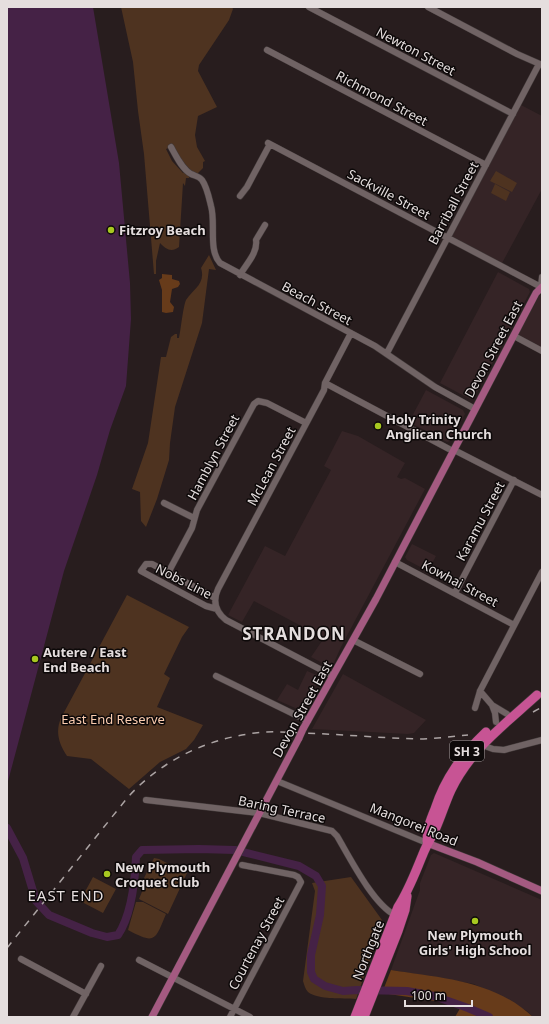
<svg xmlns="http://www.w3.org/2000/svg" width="549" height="1024" font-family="'Noto Sans',sans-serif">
	<rect width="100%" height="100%" fill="#281d1e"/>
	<path fill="#352426" d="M 521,105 L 542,116 L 542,189 L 501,265 L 448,237 Z
		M 498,272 L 529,289 L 530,292 L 474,398 L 470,399 L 440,383 Z
		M 542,293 L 542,352 L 516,339 L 539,296 Z
		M 426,390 L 463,410 L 465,414 L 450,441 L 447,442 L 409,422 Z
		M 342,431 L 358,436 L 405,463 L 397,477 L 401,479 L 405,478 L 425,489 L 341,647 L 332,667 L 330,667 L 311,657 L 324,638 L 254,601 L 242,622 L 228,615 L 265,546 L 285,556 L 331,470 L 324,466 Z
		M 412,544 L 436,556 L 428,571 L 407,560 L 405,557 Z
		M 307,671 L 319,676 L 319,679 L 302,711 L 277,700 L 287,684 L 298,690 Z
		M 343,674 L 426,720 L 414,733 L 408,734 L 312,729 Z
		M 434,853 L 542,900 L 542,1016 L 533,1017 L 527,1011 L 474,984 L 391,970 L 420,890 L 420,883 L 431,855 Z"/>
	<path fill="#4e3320" d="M 121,7 L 232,7 L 233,9 L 229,20 L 199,65 L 198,71 L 217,107 L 198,116 L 195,135 L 197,147 L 205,161 L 203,162 L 203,168 L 198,173 L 193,173 L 180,158 L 173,146 L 166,149 L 172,161 L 183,173 L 186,171 L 189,175 L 189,178 L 186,178 L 185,186 L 183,183 L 179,247 C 171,253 166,249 160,243 L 156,261 L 156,274 L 154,274 L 144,154 L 138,111 L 133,62 Z
		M 496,171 L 517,183 L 512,192 L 490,181 Z
		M 495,184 L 510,192 L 506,201 L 491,193 Z
		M 209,255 L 216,270 L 209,269 L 202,323 L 175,407 L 170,443 L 169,460 L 157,499 L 146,527 L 141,521 L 140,492 L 132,489 L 148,443 L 161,357 L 166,357 L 171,337 L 175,334 L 177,334 L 177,338 L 179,338 C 181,329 183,307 186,300 C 193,289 206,284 201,268 Z
		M 127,595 L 189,627 L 182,637 L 164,674 L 170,678 L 157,707 L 203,725 L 194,740 L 186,749 L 160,762 L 129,789 L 91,759 L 67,756 C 59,744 55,732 61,718 Z
		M 154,858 L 159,859 L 187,873 L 168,914 L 139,899 L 146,882 L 144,878 Z
		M 93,877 L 116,889 L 103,913 L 80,901 Z
		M 351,877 L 382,920 L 383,924 L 356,999 C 343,998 318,1000 308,992 C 305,989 304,984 303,981 L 315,891 L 312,883 Z
		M 136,902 L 143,902 L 166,914 C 155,940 156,945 128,930 Z"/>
	<path fill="#673b1a" d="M 162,274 L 172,275 L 172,279 L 179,281 L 180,284 L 178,287 L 172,289 L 170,302 L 174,307 L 173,312 L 166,313 L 162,312 L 162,290 L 159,280 L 162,278 Z
		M 391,970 C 441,978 493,980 533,1017 L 455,1017 L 462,1005 L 382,993 Z"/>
	<path fill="#452246" d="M 7,7 L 93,7 L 119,163 L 130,283 L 131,319 L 126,386 L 110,430 L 97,475 L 64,571 L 7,785 Z"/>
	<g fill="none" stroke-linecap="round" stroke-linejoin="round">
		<path stroke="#452246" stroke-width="8" d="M 7,828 L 23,858 L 36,901 L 49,915 L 92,933 L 107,937 L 118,935 C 132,914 135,881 136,857 L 142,850 L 199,849 L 235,850 L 299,866 L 316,876 L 322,886 L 320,915 L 311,955 L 311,972 L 314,979 L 325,986 L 343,991 L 357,990 L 407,991 L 434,996 L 468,1008 L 489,1017"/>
		<g stroke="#433b3b" stroke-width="7">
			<path id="minor" d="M 309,7 L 513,114
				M 428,7 L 517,54 L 542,65
				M 267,50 L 486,165
				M 268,143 L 541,287
				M 171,147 C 176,156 182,169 191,174 C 195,176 199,176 202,180 C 207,187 209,198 211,206 C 216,223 208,250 220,263 L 375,346 L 435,387 L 475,409
				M 240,196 L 247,187 L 270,144
				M 240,275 C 246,264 258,253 256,240 L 265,225
				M 541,287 L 542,277
				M 514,336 L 542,351
				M 387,353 L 539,64
				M 325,383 L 449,449 L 458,452 L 542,495
				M 164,503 L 194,518
				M 395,562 L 514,625
				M 168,573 L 192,528 L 197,510 L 254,404 L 258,401 L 267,403 L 306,423
				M 455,593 L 514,480
				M 215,598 L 152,564 L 146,564 L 141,571 L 206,606 L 217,609
				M 353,640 L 420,674
				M 216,676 L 308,721
				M 333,676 L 226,620 C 216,612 212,602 218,589 L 324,390 L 325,383 L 351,333
				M 480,691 L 492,705 L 507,714
				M 492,705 L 495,713 L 496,722
				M 475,708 L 480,691 L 542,572
				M 482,745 L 493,749 L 504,750 L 542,740
				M 277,781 L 427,843
				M 146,800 L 259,813 L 332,831 L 337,836 C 350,858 373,904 395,915
				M 21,959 L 86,994
				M 139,960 L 250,1017
				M 73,1017 L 101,966
				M 230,1017 L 301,882 L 298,877 L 294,875 L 242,865"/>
		</g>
		<g stroke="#433b3b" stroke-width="8">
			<path id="major" d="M 303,729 L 376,599 L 536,293 L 542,287
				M 427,843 L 477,862 L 542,891
				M 152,1017 L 299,738"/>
		</g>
		<g stroke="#433b3b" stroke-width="10">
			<path id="highway" d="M 427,841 C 427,829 430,821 435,809 C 445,778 462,755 486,732
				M 355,1017 L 398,907 C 409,890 415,873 423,854 C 426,846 431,838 435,830 C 441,817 445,803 451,790 C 471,749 504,725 537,695
				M 364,1017 L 398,931 L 405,910 L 407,896"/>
		</g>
		<use href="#minor" stroke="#706364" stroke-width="6"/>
		<use href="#major" stroke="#a45a81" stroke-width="7"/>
		<use href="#highway" stroke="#c75494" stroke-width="9"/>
		<path stroke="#aba3a3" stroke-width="1.5" stroke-dasharray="7 7" stroke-linecap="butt" d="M 533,712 L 542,707
			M 7,948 L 128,797 C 161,761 206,739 255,733 C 270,731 286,732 301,733 C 340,734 380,738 419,739 C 436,739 452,736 468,735"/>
		<g stroke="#433b3b" stroke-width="8" stroke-linecap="butt">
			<path id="major-bridge" d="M 299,738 L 303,729"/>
		</g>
		<use href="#major-bridge" stroke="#a45a81" stroke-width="7"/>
	</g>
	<g fill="#a7c820" stroke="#0d0909" stroke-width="1.5">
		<circle cx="111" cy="230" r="4"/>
		<circle cx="378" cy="426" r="4"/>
		<circle cx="35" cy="659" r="4"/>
		<circle cx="107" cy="874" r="4"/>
		<circle cx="475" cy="921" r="4"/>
	</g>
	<g text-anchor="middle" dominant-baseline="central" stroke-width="3" stroke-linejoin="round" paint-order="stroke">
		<rect fill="#0d0909" stroke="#a49e9e" stroke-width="1" x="450" y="741" width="34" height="20" rx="3"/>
		<g font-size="12" font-weight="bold" fill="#e5dede">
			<text x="467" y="751">SH 3</text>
		</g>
		<g font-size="13" fill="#e5dede" stroke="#0d0909">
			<text transform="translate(416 51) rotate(28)">Newton Street</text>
			<text transform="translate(382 98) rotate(28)">Richmond Street</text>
			<text transform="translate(389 194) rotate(28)">Sackville Street</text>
			<text transform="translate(453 203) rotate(-62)">Barriball Street</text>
			<text transform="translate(317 303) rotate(28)">Beach Street</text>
			<text transform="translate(493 349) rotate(-62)">Devon Street East</text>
			<text transform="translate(213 457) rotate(-62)">Hamblyn Street</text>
			<text transform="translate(271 466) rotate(-62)">McLean Street</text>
			<text transform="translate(480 521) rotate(-62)">Karamu Street</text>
			<text transform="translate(184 581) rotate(27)">Nobs Line</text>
			<text transform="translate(460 583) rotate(28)">Kowhai Street</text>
			<text transform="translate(302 709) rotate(-61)">Devon Street East</text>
			<text transform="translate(282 809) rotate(12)">Baring Terrace</text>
			<text transform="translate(414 824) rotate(22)">Mangorei Road</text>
			<text transform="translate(256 943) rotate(-62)">Courtenay Street</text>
			<text transform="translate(368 950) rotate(-68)">Northgate</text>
		</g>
		<g font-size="13" font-weight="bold" fill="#e5dede" stroke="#0d0909" text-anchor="start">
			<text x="119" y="230">Fitzroy Beach</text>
			<text x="386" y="419">Holy Trinity<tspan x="386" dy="15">Anglican Church</tspan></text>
			<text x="43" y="652">Autere / East<tspan x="43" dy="15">End Beach</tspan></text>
			<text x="115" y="867">New Plymouth<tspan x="115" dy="15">Croquet Club</tspan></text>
			<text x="475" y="935" text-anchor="middle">New Plymouth<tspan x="475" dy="15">Girls' High School</tspan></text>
		</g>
		<g font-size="13" fill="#faccaf" stroke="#0d0909">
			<text x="113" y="719">East End Reserve</text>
		</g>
		<g font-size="15" letter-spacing="1" fill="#e5dede" stroke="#0d0909">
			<text x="66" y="895">EAST END</text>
		</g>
		<g font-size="17" font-weight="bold" letter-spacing="1" fill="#e5dede" stroke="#0d0909">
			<text x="294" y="633">STRANDON</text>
		</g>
	</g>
	<rect width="549" height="1024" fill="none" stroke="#e5dede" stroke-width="16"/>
	<path d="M405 1000v6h67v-6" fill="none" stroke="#e5dede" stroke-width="2"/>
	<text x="411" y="1000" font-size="12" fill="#e5dede" stroke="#0d0909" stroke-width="3" paint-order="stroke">100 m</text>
</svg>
